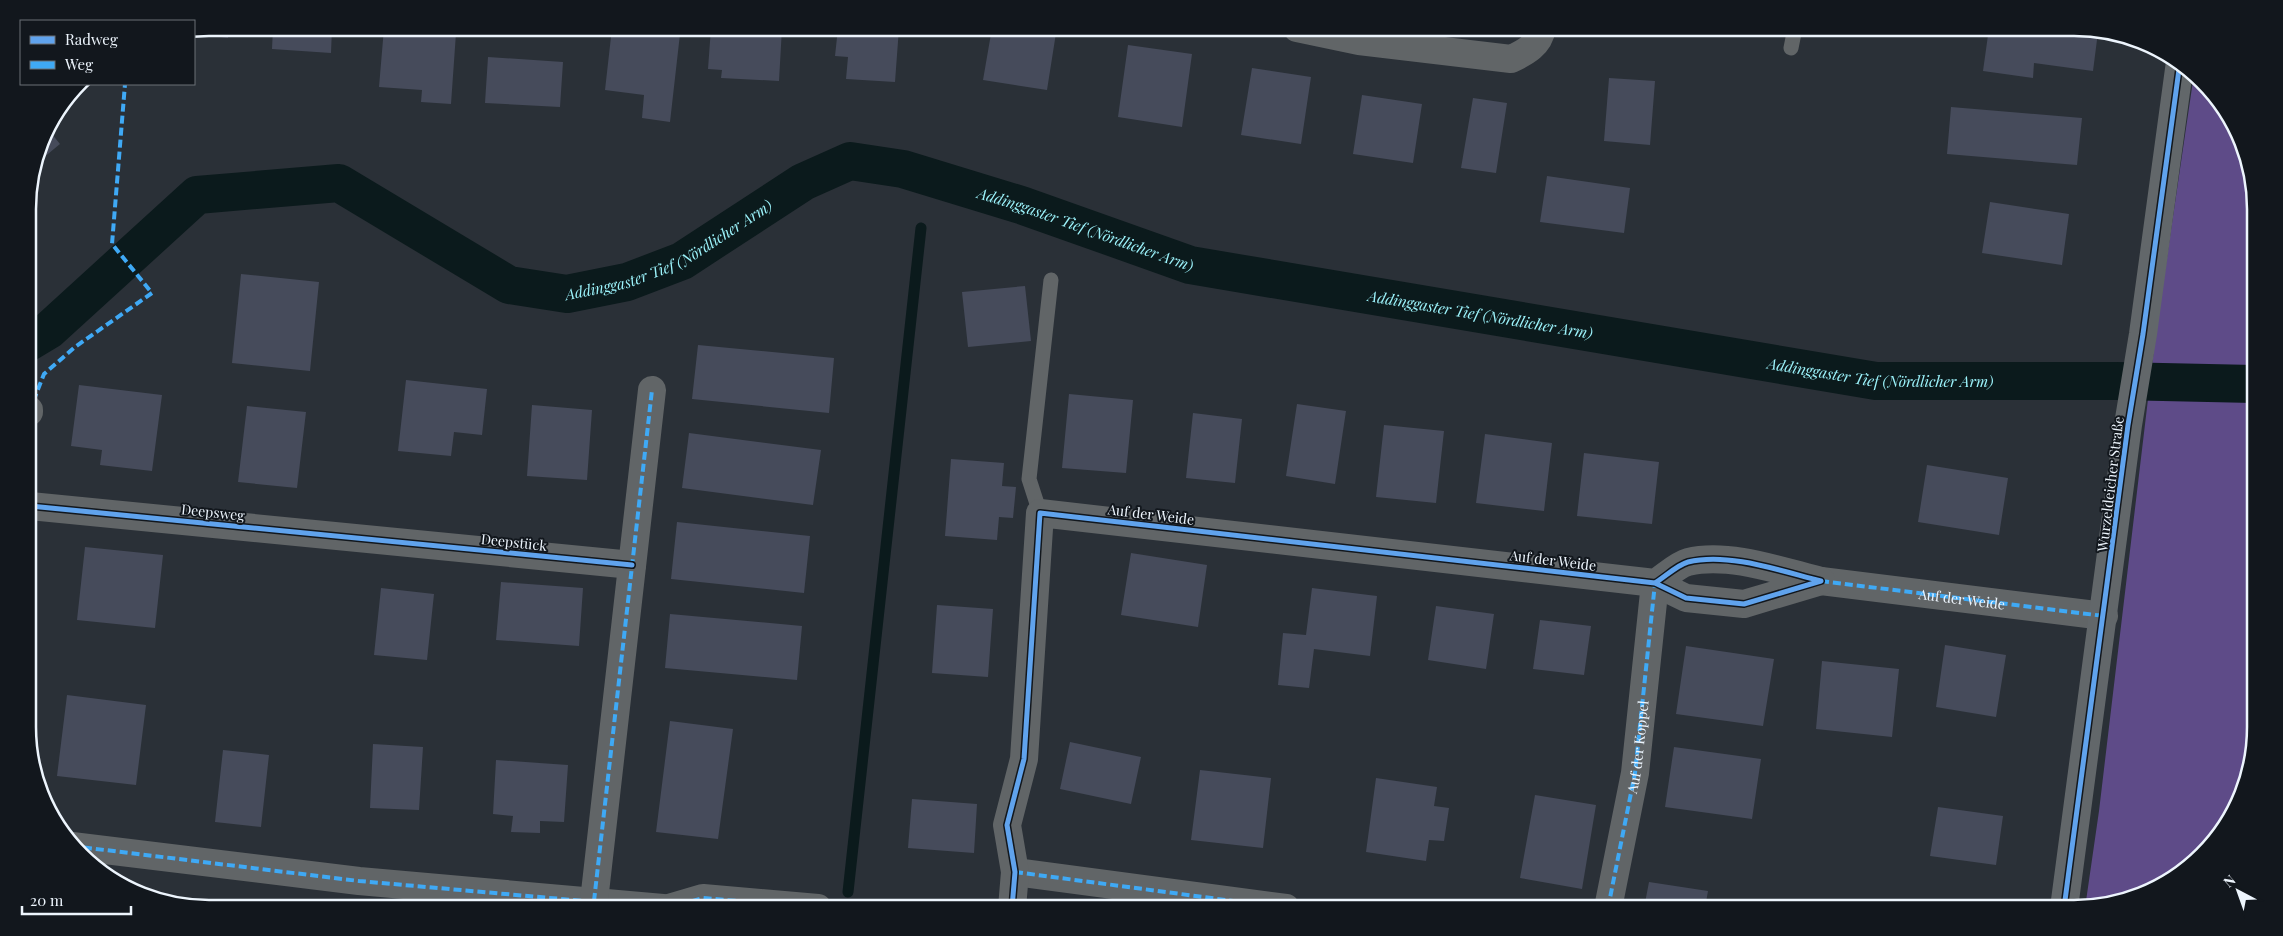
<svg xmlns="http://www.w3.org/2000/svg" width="2283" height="936" font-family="'Playfair Display',serif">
	<rect width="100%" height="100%" fill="#2a3037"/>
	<path fill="#5e4b88" d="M 2194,74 L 2218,98 L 2254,185 L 2255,727 L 2246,786 L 2218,837 L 2184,871 L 2133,899 L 2085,908 L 2099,811 L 2156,332 Z"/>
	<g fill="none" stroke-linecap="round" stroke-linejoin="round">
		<path stroke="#0b1a1c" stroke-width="11" d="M 848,892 L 921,228"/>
		<path stroke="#0b1a1c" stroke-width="38" id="s1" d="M 29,342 L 49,330 L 197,195 L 339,183 L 509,285 L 567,294 L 627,282 L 682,261 L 803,182 L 850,161 L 903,169 L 1021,205 L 1190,265 L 1876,381 L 2117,381 L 2254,384"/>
	</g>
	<path fill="#464b5b" d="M 209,28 L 229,28 L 228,38 L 194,34 L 194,31 Z
		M 273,28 L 332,28 L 331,53 L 272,49 Z
		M 384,28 L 456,33 L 451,104 L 421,102 L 422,90 L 379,87 Z
		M 612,28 L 652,28 L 652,30 L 680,34 L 670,122 L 642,118 L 644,95 L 605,90 Z
		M 711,28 L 782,28 L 779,81 L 721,78 L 722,70 L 708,69 Z
		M 838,28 L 899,28 L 895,82 L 846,79 L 848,57 L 835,56 Z
		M 992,28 L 1022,28 L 1056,33 L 1047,90 L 983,80 Z
		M 1989,28 L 2074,28 L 2098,32 L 2093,71 L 2034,63 L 2033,78 L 1983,71 Z
		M 1128,45 L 1192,54 L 1182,127 L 1118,117 Z
		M 488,57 L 563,62 L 560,107 L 485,103 Z
		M 1252,68 L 1311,77 L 1301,144 L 1241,135 Z
		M 1609,78 L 1655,81 L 1650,145 L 1604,141 Z
		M 1362,95 L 1422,104 L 1413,163 L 1353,154 Z
		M 1473,98 L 1507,103 L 1496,173 L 1461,168 Z
		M 1951,107 L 2082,118 L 2077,165 L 1947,154 Z
		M 47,128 L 60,144 L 37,163 L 46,129 Z
		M 1547,176 L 1630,188 L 1624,233 L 1540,222 Z
		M 1990,202 L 2069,214 L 2062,265 L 1982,253 Z
		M 241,274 L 319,282 L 310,371 L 232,363 Z
		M 1025,286 L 1031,341 L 968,347 L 962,292 Z
		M 698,345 L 834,358 L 829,413 L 692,399 Z
		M 406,380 L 487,389 L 482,435 L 454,432 L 451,456 L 398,451 Z
		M 79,385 L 162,395 L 152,471 L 100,465 L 102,450 L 71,446 Z
		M 1069,394 L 1133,400 L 1126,473 L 1062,468 Z
		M 1297,404 L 1346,411 L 1335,484 L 1286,476 Z
		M 532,405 L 592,410 L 587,480 L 527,476 Z
		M 247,406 L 306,412 L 297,488 L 238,482 Z
		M 1193,413 L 1242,419 L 1235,483 L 1186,478 Z
		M 1384,425 L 1444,431 L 1436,503 L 1376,497 Z
		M 689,433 L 821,450 L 813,505 L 682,488 Z
		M 1485,434 L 1552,443 L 1544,511 L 1476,503 Z
		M 1584,453 L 1659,462 L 1652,524 L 1577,516 Z
		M 951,459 L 1004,463 L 1002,486 L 1016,487 L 1013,518 L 999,517 L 997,540 L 945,536 Z
		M 1927,465 L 2008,478 L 1999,535 L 1918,522 Z
		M 677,522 L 810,536 L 804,593 L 671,579 Z
		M 85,547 L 163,555 L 155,628 L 77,620 Z
		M 1131,553 L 1207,565 L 1198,627 L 1121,615 Z
		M 501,582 L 583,588 L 579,646 L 496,640 Z
		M 381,588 L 434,594 L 427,660 L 374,655 Z
		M 1312,588 L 1377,596 L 1370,656 L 1314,649 L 1309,688 L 1278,685 L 1283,633 L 1306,635 Z
		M 937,605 L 993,609 L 988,677 L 932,673 Z
		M 1436,606 L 1494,614 L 1486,669 L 1428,660 Z
		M 670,614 L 802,626 L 797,680 L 665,668 Z
		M 1540,620 L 1591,626 L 1584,675 L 1533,669 Z
		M 1945,645 L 2006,655 L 1996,717 L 1936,707 Z
		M 1686,646 L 1774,659 L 1763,726 L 1676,714 Z
		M 1822,661 L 1899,669 L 1892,737 L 1816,729 Z
		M 67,695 L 146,705 L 136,785 L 57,776 Z
		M 670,721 L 733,729 L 718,839 L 656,832 Z
		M 1070,742 L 1141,757 L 1131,804 L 1060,789 Z
		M 373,744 L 423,747 L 419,810 L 370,808 Z
		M 1674,747 L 1761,759 L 1752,819 L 1665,807 Z
		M 223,750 L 269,755 L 261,827 L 215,822 Z
		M 496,760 L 568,765 L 564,822 L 540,821 L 540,833 L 511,832 L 513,816 L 493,814 Z
		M 1200,770 L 1271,778 L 1263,848 L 1191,840 Z
		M 1376,778 L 1437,787 L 1434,806 L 1449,808 L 1444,841 L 1429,840 L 1426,861 L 1366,852 Z
		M 1535,795 L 1596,805 L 1582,889 L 1520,878 Z
		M 912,799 L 977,804 L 974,853 L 908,848 Z
		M 1938,807 L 2003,816 L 1996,865 L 1930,856 Z
		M 1649,882 L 1708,891 L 1705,908 L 1644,908 Z
		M 1879,899 L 1940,905 L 1940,908 L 1878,908 Z"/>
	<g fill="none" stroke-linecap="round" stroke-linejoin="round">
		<path stroke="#616567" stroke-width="15" d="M 1791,48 L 1795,28
			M 1040,513 L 1029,479 L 1051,280"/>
		<g stroke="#616567" stroke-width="28">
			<path d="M 1297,28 L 1359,41 L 1511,59 C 1526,52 1539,45 1542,28"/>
			<path d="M 29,412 L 29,410"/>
			<path d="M 30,506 L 632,565"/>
			<path d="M 1821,581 L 2104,616"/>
			<path d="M 72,846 L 359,881 L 663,908"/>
			<path d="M 1015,872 L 1286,908"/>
			<path d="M 594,901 L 652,390"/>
			<path d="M 669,908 L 703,898 L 818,908"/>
			<path d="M 1012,908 L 1015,872 L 1007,825 L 1024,759 L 1040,513 L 1655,583 L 1686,598 L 1744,604 L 1821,581 C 1781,571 1728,552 1688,562 C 1677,565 1665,577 1655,583"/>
			<path id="s2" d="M 1608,908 L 1635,773 L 1655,583"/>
		</g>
		<path stroke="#62676a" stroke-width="28" d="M 2064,908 L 2128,425 L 2143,334 L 2180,62"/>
		<g stroke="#3fa9f5" stroke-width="4" stroke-dasharray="8 4" stroke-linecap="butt">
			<path d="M 29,412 L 44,374 L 75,347 L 152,293 L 112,244 L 125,84"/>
			<path id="s3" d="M 1821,581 L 2104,616"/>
			<path d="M 72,846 L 359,881 L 663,908"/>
			<path d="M 1015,872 L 1286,908"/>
			<path d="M 594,901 L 652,390"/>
			<path d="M 669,908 L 703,898 L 818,908"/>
			<path d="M 1608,908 L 1635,773 L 1655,583"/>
		</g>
		<g stroke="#12171d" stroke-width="8">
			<path id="cycleway" d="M 30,506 L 632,565
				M 1012,908 L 1015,872 L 1007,825 L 1024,759 L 1040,513 L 1655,583 L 1686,598 L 1744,604 L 1821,581 C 1781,571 1728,552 1688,562 C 1677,565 1665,577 1655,583
				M 2064,908 L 2128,425 L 2143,334 L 2180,62"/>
		</g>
		<use href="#cycleway" stroke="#60a3ed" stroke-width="5"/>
	</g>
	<g text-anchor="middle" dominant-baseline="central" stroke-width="4" stroke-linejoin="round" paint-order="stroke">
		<g font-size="14" fill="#edf5fd" stroke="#12171d">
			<text transform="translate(2110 484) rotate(-83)">Wurzeldeicher Straße</text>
			<text transform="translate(213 512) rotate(6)">Deepsweg</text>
			<text transform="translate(1151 514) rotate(7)">Auf der Weide</text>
			<text transform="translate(514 542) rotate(6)">Deepstück</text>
			<text transform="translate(1553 560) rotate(7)">Auf der Weide</text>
			<text stroke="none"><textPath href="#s3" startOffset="142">Auf der Weide</textPath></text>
			<text stroke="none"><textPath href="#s2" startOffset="164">Auf der Koppel</textPath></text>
		</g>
		<g font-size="15" font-style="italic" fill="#9cf3fb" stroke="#12171d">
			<text stroke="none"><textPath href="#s1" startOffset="1185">Addinggaster Tief (Nördlicher Arm)</textPath></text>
			<text stroke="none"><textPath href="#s1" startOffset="735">Addinggaster Tief (Nördlicher Arm)</textPath></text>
			<text stroke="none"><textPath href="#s1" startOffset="1590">Addinggaster Tief (Nördlicher Arm)</textPath></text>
			<text stroke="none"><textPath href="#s1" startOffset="1995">Addinggaster Tief (Nördlicher Arm)</textPath></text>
		</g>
	</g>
	<path d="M0 0H2283V936H0ZM209 36H2074A173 173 0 0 1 2247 209V727A173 173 0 0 1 2074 900H209A173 173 0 0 1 36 727V209A173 173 0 0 1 209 36Z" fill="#12171d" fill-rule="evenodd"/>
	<path fill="none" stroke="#edf5fd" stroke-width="2.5" d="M209 36H2074A173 173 0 0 1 2247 209V727A173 173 0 0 1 2074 900H209A173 173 0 0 1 36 727V209A173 173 0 0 1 209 36Z"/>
	<rect x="20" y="20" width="175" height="65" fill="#12171d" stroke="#6a7077"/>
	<rect x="30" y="36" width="25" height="8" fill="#60a3ed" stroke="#6a7077"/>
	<text x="65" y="45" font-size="15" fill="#edf5fd">Radweg</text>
	<rect x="30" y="61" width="25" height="8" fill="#3fa9f5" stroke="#6a7077"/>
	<text x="65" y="70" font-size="15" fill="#edf5fd">Weg</text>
	<g transform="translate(2238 891) rotate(319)" stroke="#12171d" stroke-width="4" paint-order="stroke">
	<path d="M0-4L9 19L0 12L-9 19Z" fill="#edf5fd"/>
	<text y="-8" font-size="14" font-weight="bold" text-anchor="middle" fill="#edf5fd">N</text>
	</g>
	<path d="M22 906v8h109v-8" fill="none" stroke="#edf5fd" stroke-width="2.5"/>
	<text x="30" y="906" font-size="15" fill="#edf5fd" stroke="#12171d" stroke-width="4" paint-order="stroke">20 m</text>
</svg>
